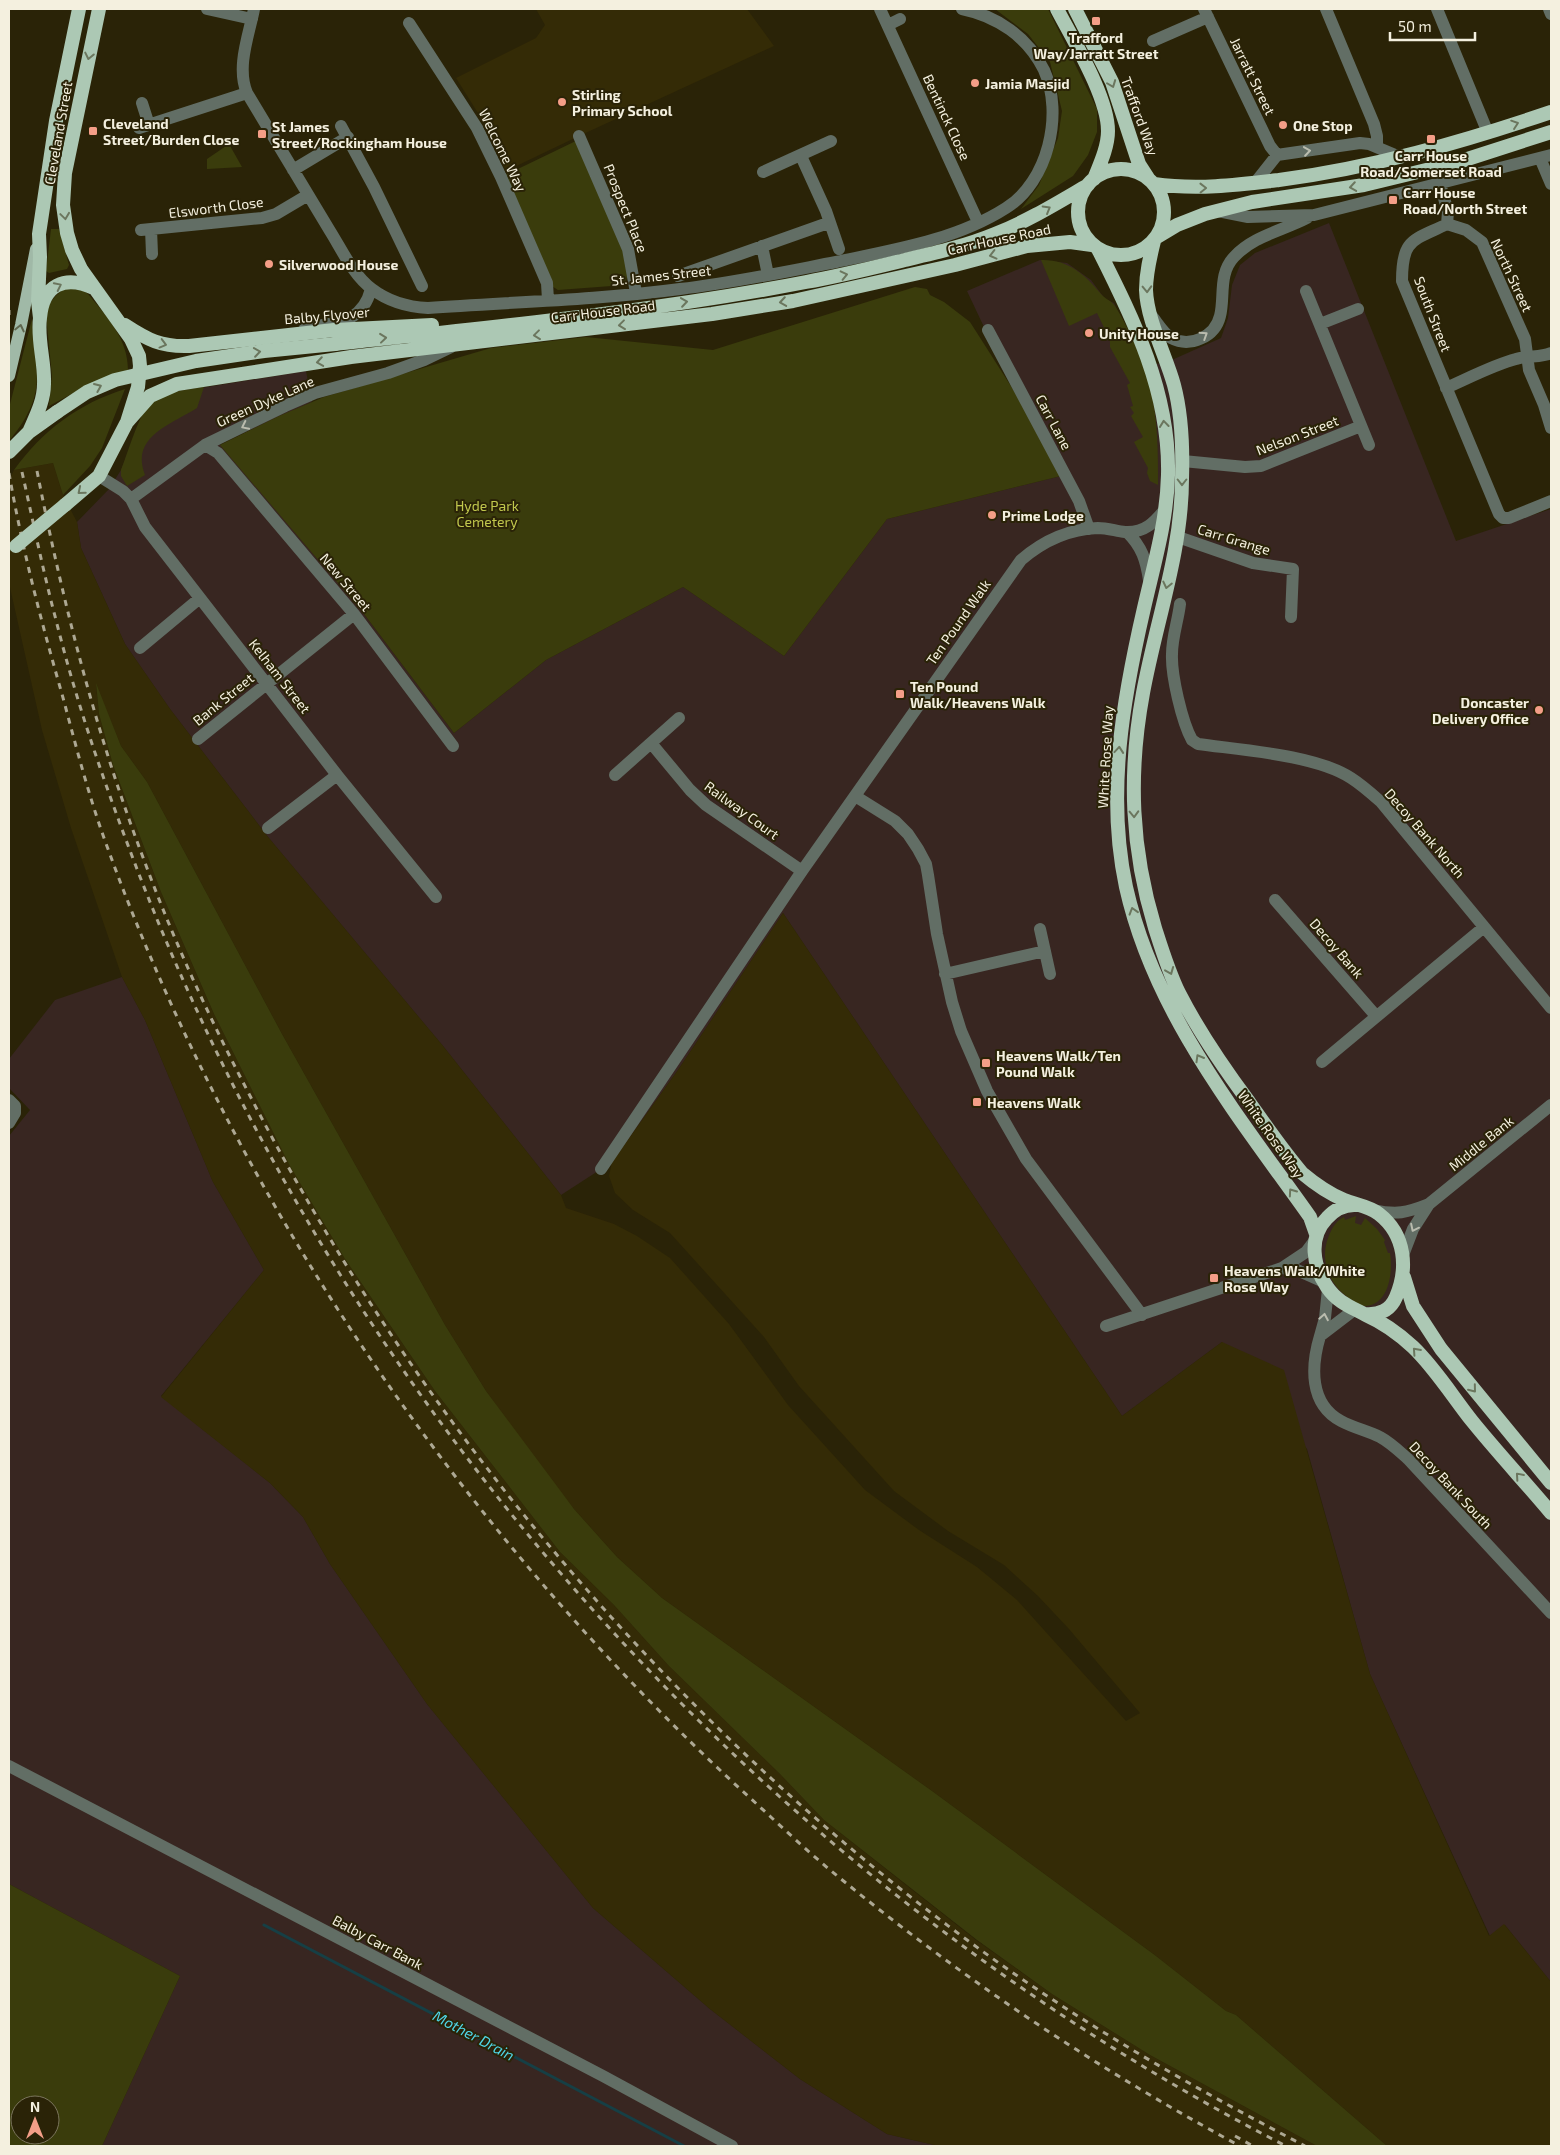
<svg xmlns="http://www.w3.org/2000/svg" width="1560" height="2155" font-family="'Exo 2',sans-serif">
	<rect width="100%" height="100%" fill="#2a2307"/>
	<path fill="#382621" d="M 1329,223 L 1456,541 L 1551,509 L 1551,1982 L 1505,1925 L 1490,1936 L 1370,1674 L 1307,1449 L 1222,1342 L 1122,1416 L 783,913 L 678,1070 L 612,1162 L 561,1195 L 443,1046 L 268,837 L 170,709 L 125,644 L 81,548 L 77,522 L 109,489 L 121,470 L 144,411 L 170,393 L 306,371 L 312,402 L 220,444 L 361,610 L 454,733 L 546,660 L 683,587 L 784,656 L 887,519 L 1065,475 L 992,344 L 967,291 L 1040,260 L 1067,263 L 1091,280 L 1105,299 L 1114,303 L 1143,368 L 1174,359 L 1221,338 L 1228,318 L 1232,285 L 1240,265 L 1255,253 Z
		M 122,977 L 145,1020 L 213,1182 L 264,1270 L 161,1396 L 270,1483 L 303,1517 L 330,1564 L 427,1704 L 593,1908 L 710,2009 L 800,2079 L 887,2134 L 939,2146 L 102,2146 L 180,1976 L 9,1884 L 9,1136 L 30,1110 L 9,1088 L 9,1059 L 55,1000 Z"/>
	<path fill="#342b06" d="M 536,9 L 747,9 L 774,46 L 579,136 L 506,171 L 486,126 L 456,78 L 536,38 L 545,25 Z
		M 53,463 L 63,495 L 77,522 L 81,548 L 125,644 L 170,709 L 268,837 L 443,1046 L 561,1195 L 566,1208 L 614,1224 L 637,1236 L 670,1258 L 729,1324 L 788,1405 L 865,1490 L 919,1530 L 977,1567 L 1017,1600 L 1126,1721 L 1140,1713 L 1069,1629 L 1038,1596 L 1004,1565 L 948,1531 L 894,1491 L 799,1386 L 764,1337 L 670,1233 L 633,1210 L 615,1193 L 609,1176 L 612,1162 L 678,1070 L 783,913 L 1122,1416 L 1222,1342 L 1284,1370 L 1370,1674 L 1489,1936 L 1504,1924 L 1551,1982 L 1551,2146 L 1387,2146 L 1236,2015 L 1226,2011 L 1156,1956 L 932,1791 L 662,1598 L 617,1557 L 574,1509 L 540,1467 L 486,1391 L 445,1325 L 282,1034 L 147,782 L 121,746 L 96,685 L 99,714 L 113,765 L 161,892 L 214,1014 L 290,1165 L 345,1259 L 435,1391 L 560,1552 L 614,1605 L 669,1666 L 780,1774 L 824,1820 L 901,1881 L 976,1940 L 1052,1994 L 1150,2055 L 1317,2146 L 939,2146 L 887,2134 L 800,2079 L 710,2009 L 593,1908 L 427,1704 L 330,1564 L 303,1517 L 270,1483 L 161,1397 L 264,1270 L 213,1182 L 145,1020 L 122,977 L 71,828 L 42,730 L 9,583 L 9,480 L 14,470 Z"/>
	<path fill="#3a3c0c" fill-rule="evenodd" d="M 995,9 L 1048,9 L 1097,109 L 1097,132 L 1088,155 L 1073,176 L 1021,209 L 1039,185 L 1058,138 L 1062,111 L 1050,62 L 1028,34 Z
		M 580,139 L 631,261 L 625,285 L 558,290 L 547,283 L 501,177 Z
		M 229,144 L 242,167 L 207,169 L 207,159 Z
		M 51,229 L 59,229 L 69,265 L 67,269 L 49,273 L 46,271 Z
		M 1041,260 C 1067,259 1085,274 1101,294 C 1105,299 1112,301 1115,306 C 1128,326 1144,363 1150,386 C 1158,418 1158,453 1158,485 L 1150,481 L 1147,473 L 1148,468 L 1134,442 L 1143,437 L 1131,416 L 1134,413 L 1130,407 L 1133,406 L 1127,385 L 1130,383 L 1110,347 L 1110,340 L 1097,313 L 1069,326 Z
		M 915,287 L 927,289 L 930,295 L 944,302 L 970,322 L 1053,452 L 1065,475 L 887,519 L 784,656 L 683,587 L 546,660 L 454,733 L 361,610 L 220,445 L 279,416 L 324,397 L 491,348 L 586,337 L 713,350 Z
		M 66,288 L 82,290 L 87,293 C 107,316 128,339 128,370 L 92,383 L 49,406 L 52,376 L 46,315 C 49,301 55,295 66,288 Z
		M 32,319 C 36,376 48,393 9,441 L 9,408 Z
		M 204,387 L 197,408 C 170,425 130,437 145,475 L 127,486 L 121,476 L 121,470 C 127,455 140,411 151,402 C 166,391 186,390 204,387 Z
		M 125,389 L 102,448 L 90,466 L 63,495 L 53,463 L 14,470 C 43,430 78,404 125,389 Z
		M 96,683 L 121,746 L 147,782 L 282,1034 L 445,1325 L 486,1391 L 574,1509 L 617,1557 L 662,1598 L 932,1791 L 1156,1956 L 1226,2011 L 1236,2015 L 1387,2146 L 1317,2146 L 1150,2055 L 1052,1994 L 977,1940 L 824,1820 L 780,1774 L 669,1666 L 614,1605 L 560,1552 L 435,1391 L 345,1259 L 290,1166 L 214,1014 L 161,892 L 113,765 L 99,714 Z
		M 1356,1216 L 1355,1223 L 1361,1225 L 1365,1218 L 1377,1229 L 1385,1240 L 1384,1242 L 1388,1253 L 1390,1253 C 1393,1270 1390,1304 1366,1306 C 1360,1306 1356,1303 1352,1300 C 1332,1288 1320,1265 1327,1241 C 1331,1230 1334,1222 1344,1217 L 1345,1220 Z
		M 9,1884 L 180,1976 L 102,2146 L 9,2146 ZM 20,2105 L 50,2105 L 50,2135 L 20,2135 Z"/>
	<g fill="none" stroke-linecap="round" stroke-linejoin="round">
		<path stroke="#163f45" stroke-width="3" d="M 264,1925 L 684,2146"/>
		<path stroke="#626e65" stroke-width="12" d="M 207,9 L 252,19
			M 254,9 C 249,35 236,67 247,93 C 275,139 302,185 330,231 C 342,250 353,275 372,289 C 389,302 408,307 428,308 C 512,302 597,300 680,289 C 732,283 784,272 836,262 C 893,250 956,240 1006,208 C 1048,182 1064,114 1044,70 C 1028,37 997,16 962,9
			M 880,9 L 978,222
			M 1204,9 L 1270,146 L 1277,155
			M 1326,9 L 1374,124 L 1377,136 L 1377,147
			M 1437,9 L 1488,133
			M 1549,9 L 1551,14
			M 409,23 L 477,128 L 501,177 L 547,283 L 548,300
			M 888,25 L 900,19
			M 1153,41 L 1208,17
			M 142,103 L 149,125
			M 341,126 L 374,187 L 422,286
			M 139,128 L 247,93
			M 579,136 L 628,249 L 636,293
			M 801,156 L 826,211 L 839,249
			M 1540,158 L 1551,184
			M 293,170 L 348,137
			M 763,172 L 831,141
			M 1255,183 L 1277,155 L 1360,143 L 1369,144 L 1400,157
			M 1440,184 L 1448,212 L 1447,224
			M 1218,211 L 1248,217 L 1314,215 L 1551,155
			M 1447,224 C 1413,241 1402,238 1402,281 L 1499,514 L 1503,518 L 1509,518 L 1551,501
			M 1447,224 L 1466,230 L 1482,242 L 1525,339 L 1529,370 L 1544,405 L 1551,428
			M 151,229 L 152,254
			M 141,230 L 262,218 L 276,214 L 308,195
			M 762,246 L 768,275
			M 678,276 L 828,223
			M 1306,291 L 1369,445
			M 1151,315 C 1157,322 1163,333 1171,338 C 1190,348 1215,337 1220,316 C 1225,297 1218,274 1234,257 C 1253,236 1282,231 1307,218
			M 1320,324 L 1358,309
			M 305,328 C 336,322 362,324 371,289
			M 988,330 L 1079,501 L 1089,529
			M 1446,388 C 1469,378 1493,365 1516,359 C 1528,355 1540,358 1551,353
			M 205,445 L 218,453 L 354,614 L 453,746
			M 1183,461 L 1245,467 L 1261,466 L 1361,426
			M 99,476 L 123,491 L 131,499 L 145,527 L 337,775 L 436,897
			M 131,499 L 205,445 L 285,406 L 315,393 L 388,373 L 424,360 L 451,347
			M 1127,532 C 1142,547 1146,560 1149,580
			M 1178,537 L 1253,563 L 1293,569 L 1291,617
			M 1180,604 C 1178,621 1172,637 1172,654 C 1171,675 1182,722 1192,740 L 1198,744 C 1241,750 1316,755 1351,778 C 1362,785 1372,794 1381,802 L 1551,1008
			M 140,648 L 200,598
			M 198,739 L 354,614
			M 651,743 L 690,790 L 706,805 L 802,871
			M 615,775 L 679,718
			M 855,796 L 895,821 L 908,834 L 918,849 L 926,864 L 928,875 L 937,934 L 952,1002 L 961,1031 L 987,1091 L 1026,1159 L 1142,1315
			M 268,828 L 337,775
			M 1275,900 L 1376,1016
			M 1040,929 L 1050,974
			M 945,974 L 1045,951
			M 1322,1062 L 1484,927
			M 9,1100 L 15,1106 L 15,1113 L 9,1123
			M 601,1169 L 802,871 L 1021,560 C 1043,541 1069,529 1098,528 C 1107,528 1116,531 1125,532 C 1145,533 1155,522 1166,508
			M 1373,1210 C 1397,1215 1406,1213 1429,1204
			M 1403,1255 L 1413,1229 L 1429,1204 L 1551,1105
			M 1282,1268 L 1297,1270 L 1324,1282
			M 1328,1289 L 1325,1318 L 1320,1336 L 1354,1310
			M 1106,1326 L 1282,1268 L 1306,1252 L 1315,1240
			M 1320,1336 C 1311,1366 1309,1404 1341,1421 C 1354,1428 1368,1431 1380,1437 C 1391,1443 1399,1451 1408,1459 L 1551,1613"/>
		<path stroke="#626e65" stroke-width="12" d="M 9,1766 L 603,2076 L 732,2146"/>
		<path stroke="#a0b9a7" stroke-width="12" d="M 9,376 L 21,325 L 36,249"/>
		<path stroke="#acc8b4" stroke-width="14" d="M 1057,9 C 1073,40 1108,97 1108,131 C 1108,147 1100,164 1094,179
			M 1075,9 L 1112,82 L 1139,164 L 1148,178
			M1078 212a43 43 0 1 1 86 0a43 43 0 1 1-86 0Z
			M 1154,184 C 1197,190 1237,185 1279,180 C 1372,168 1462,142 1551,112
			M 1157,237 L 1177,225 L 1205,214 L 1252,202 L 1364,185 L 1455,163 L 1551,132
			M 1154,241 C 1150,257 1146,273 1146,290 C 1147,320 1166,356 1174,385 C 1182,415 1183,447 1182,479 C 1182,551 1156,622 1143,693 C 1128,774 1131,849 1155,928 C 1162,950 1169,973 1179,993 C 1199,1032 1223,1067 1249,1102 C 1266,1126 1283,1151 1302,1173 C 1315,1184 1328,1193 1344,1200 C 1356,1205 1369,1206 1379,1214 C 1406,1235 1408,1269 1396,1297 C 1390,1311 1379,1315 1365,1314
			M 1098,249 C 1134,320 1170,393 1168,475 C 1167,521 1154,564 1144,608 C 1123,699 1106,794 1126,887 C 1154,1013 1237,1114 1310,1217 L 1316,1234
			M 40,318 L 38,301 L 40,257 L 39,234 L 56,121 L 79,9
			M 125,325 C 148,340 161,347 189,346 L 334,330 L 432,325
			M 335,344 C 492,327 651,312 806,282 C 840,276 872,268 905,260 C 935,253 966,246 995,234 C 1028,221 1057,203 1088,185
			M 127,422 L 150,396 L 177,384 L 351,357 L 712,314 L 793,301 L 955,265 L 1027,246 L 1070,242 L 1092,245
			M 29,432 C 36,416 44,401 44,384 C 45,362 37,340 40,318 C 43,284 65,275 94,288
			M 9,452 L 29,432 L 57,412
			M 65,505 L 99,476 L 127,422 L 138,387 L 140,366 L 139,356 L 131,339 L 81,269 L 72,250 L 67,233 L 63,205 L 65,173 L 99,9
			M 1357,1205 C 1344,1204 1335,1209 1327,1218 C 1308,1238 1313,1266 1327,1287 C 1337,1302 1351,1307 1366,1315 C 1384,1323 1399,1334 1413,1347 C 1435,1368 1453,1397 1472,1421 C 1497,1452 1525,1482 1551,1513
			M 1404,1277 L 1413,1306 L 1441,1349 L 1551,1483"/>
		<path stroke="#ada893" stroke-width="3" stroke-dasharray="6 6" stroke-linecap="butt" d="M 9,310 L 9,315
			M 37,471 C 63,603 96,734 144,860 C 173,939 208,1015 247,1090 C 415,1417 657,1707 951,1928 C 1062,2012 1182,2082 1305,2146
			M 22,472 C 33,521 43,571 56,620 C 77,705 106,788 137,869 C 347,1415 766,1880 1286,2146
			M 9,473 C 22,548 41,621 62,694 C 76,746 89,798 108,849 C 237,1205 469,1542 749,1797 C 781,1826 812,1856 846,1883 C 969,1983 1101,2071 1240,2146
			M 1235,2136 L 1253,2146"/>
		<path stroke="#acc8b4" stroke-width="14" d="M 57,412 L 87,392 L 115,380 L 196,361 L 264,351 L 335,344
			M 16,546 L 65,505"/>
	</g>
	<defs><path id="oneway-chevron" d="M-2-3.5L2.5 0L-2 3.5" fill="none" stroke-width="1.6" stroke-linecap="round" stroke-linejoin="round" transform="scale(1.25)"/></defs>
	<g stroke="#6b765e">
		<use href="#oneway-chevron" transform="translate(89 56) rotate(102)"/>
		<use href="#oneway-chevron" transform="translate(1112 84) rotate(69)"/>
		<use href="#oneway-chevron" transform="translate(1515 124) rotate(-19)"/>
		<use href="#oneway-chevron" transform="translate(1353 187) rotate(171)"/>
		<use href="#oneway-chevron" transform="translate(1203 188) rotate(-1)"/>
		<use href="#oneway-chevron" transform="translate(1047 209) rotate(-30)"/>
		<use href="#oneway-chevron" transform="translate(65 216) rotate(82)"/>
		<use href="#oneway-chevron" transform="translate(993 255) rotate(166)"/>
		<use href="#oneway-chevron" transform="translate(844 275) rotate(-13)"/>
		<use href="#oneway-chevron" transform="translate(58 286) rotate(-26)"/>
		<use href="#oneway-chevron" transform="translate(1147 289) rotate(88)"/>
		<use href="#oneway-chevron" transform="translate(684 302) rotate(-8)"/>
		<use href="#oneway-chevron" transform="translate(783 302) rotate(171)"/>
		<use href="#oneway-chevron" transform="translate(622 325) rotate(173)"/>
		<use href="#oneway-chevron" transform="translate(537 335) rotate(173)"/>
		<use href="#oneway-chevron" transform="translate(383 338) rotate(-6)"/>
		<use href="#oneway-chevron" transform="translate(163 344) rotate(15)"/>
		<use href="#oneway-chevron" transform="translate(257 352) rotate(-8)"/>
		<use href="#oneway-chevron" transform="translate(320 362) rotate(171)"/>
		<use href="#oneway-chevron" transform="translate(98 387) rotate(-23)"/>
		<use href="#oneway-chevron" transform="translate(1164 424) rotate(-96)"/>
		<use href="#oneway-chevron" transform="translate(1182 482) rotate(90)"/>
		<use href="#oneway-chevron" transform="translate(81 491) rotate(140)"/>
		<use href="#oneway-chevron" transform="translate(1167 585) rotate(103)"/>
		<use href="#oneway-chevron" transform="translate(1119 750) rotate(-85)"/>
		<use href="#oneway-chevron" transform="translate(1134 814) rotate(88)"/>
		<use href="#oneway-chevron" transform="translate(1133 911) rotate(-107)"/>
		<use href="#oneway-chevron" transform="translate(1170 971) rotate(68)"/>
		<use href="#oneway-chevron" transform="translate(1199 1058) rotate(-120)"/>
		<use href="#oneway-chevron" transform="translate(1292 1192) rotate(-125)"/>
		<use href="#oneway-chevron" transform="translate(1416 1351) rotate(-132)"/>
		<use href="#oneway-chevron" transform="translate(1473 1389) rotate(51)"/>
		<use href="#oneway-chevron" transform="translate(1519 1476) rotate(-131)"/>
	</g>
	<g stroke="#babcae">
		<use href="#oneway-chevron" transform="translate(1307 151) rotate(-8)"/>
		<use href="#oneway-chevron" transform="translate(1204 335) rotate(-33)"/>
		<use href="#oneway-chevron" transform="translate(245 426) rotate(154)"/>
		<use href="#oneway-chevron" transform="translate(1414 1228) rotate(116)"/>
		<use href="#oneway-chevron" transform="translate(1324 1317) rotate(-80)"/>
	</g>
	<use stroke="#5f664f" href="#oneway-chevron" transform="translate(20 328) rotate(-77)"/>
	<g fill="#f49e87" stroke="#2a2307" stroke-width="2">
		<rect x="1091" y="16" width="10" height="10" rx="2.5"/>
		<circle cx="975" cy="83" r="5"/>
		<circle cx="562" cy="102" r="5"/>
		<circle cx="1283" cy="125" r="5"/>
		<rect x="88" y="126" width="10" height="10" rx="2.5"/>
		<rect x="257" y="129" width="10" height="10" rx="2.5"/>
		<rect x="1426" y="134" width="10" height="10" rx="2.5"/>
		<rect x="1388" y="195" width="10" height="10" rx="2.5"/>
		<circle cx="269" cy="264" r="5"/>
		<circle cx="1089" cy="333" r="5"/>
		<circle cx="992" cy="515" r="5"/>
		<rect x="895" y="689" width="10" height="10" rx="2.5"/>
		<circle cx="1539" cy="710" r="5"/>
		<rect x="981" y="1058" width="10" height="10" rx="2.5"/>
		<rect x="972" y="1097" width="10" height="10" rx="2.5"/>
		<rect x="1209" y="1273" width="10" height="10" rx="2.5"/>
	</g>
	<g text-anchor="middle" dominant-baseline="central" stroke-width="4" stroke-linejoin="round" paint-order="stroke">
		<g font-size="14" font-weight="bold" fill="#f4f0df" stroke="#2a2307" text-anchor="start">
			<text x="1096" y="37" text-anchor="middle">Trafford<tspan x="1096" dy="16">Way/Jarratt Street</tspan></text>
			<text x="985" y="83">Jamia Masjid</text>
			<text x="572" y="94">Stirling<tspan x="572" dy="16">Primary School</tspan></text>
			<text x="103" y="123">Cleveland<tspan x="103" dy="16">Street/Burden Close</tspan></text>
			<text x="1293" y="125">One Stop</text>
			<text x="272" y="126">St James<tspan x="272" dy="16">Street/Rockingham House</tspan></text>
			<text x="1431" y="155" text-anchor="middle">Carr House<tspan x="1431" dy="16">Road/Somerset Road</tspan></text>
			<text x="1403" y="192">Carr House<tspan x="1403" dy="16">Road/North Street</tspan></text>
			<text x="279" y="264">Silverwood House</text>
			<text x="1099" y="333">Unity House</text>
			<text x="1002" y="515">Prime Lodge</text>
			<text x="910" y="686">Ten Pound<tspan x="910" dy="16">Walk/Heavens Walk</tspan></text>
			<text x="1529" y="702" text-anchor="end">Doncaster<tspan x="1529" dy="16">Delivery Office</tspan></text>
			<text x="996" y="1055">Heavens Walk/Ten<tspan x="996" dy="16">Pound Walk</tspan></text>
			<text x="987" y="1102">Heavens Walk</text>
			<text x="1224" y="1270">Heavens Walk/White<tspan x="1224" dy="16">Rose Way</tspan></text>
		</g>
		<g font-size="14" fill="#f4f0df" stroke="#2a2307">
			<text transform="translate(1253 76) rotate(64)">Jarratt Street</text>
			<text transform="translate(1140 116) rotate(70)">Trafford Way</text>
			<text transform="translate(947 117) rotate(65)">Bentinck Close</text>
			<text transform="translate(58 133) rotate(-80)">Cleveland Street</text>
			<text transform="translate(503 150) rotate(64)">Welcome Way</text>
			<text transform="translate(216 207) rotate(-7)">Elsworth Close</text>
			<text transform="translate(626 208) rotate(68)">Prospect Place</text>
			<text transform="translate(999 239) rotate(-12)">Carr House Road</text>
			<text transform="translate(661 275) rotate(-6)">St. James Street</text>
			<text transform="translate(1512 275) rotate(65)">North Street</text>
			<text transform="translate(603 311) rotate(-7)">Carr House Road</text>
			<text transform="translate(1433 314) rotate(69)">South Street</text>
			<text transform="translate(327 315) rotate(-5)">Balby Flyover</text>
			<text transform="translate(265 401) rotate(-24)">Green Dyke Lane</text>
			<text transform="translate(1054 422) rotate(62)">Carr Lane</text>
			<text transform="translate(1297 435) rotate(-21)">Nelson Street</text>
			<text transform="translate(1234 539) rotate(17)">Carr Grange</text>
			<text transform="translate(346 582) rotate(50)">New Street</text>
			<text transform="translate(958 622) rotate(-55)">Ten Pound Walk</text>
			<text transform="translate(280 676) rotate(52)">Kelham Street</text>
			<text transform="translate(223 699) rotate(-39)">Bank Street</text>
			<text transform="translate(1105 757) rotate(-87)">White Rose Way</text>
			<text transform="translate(742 810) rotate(36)">Railway Court</text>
			<text transform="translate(1425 833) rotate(49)">Decoy Bank North</text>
			<text transform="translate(1337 948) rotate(49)">Decoy Bank</text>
			<text transform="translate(1271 1134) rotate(55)">White Rose Way</text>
			<text transform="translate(1481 1143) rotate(-39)">Middle Bank</text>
			<text transform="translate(1451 1485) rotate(47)">Decoy Bank South</text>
			<text transform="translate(378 1942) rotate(28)">Balby Carr Bank</text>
		</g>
		<g font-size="14" fill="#c1c84d" stroke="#2a2307">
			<text x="487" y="505">Hyde Park<tspan x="487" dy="16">Cemetery</tspan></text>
		</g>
		<g font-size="15" font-style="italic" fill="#4fd5e6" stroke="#2a2307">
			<text transform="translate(474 2035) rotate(28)">Mother Drain</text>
		</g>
	</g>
	<rect width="1560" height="2155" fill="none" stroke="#f4f0df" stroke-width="20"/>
	<g transform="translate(35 2120)"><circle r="24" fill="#2a2307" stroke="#7b755d"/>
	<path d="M0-4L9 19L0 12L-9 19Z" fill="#f49e87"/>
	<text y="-8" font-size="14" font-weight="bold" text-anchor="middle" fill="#f4f0df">N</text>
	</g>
	<path d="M1390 32v8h85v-8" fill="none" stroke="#f4f0df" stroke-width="2.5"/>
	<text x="1398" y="32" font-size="15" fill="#f4f0df" stroke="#2a2307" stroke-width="4" paint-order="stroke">50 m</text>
</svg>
